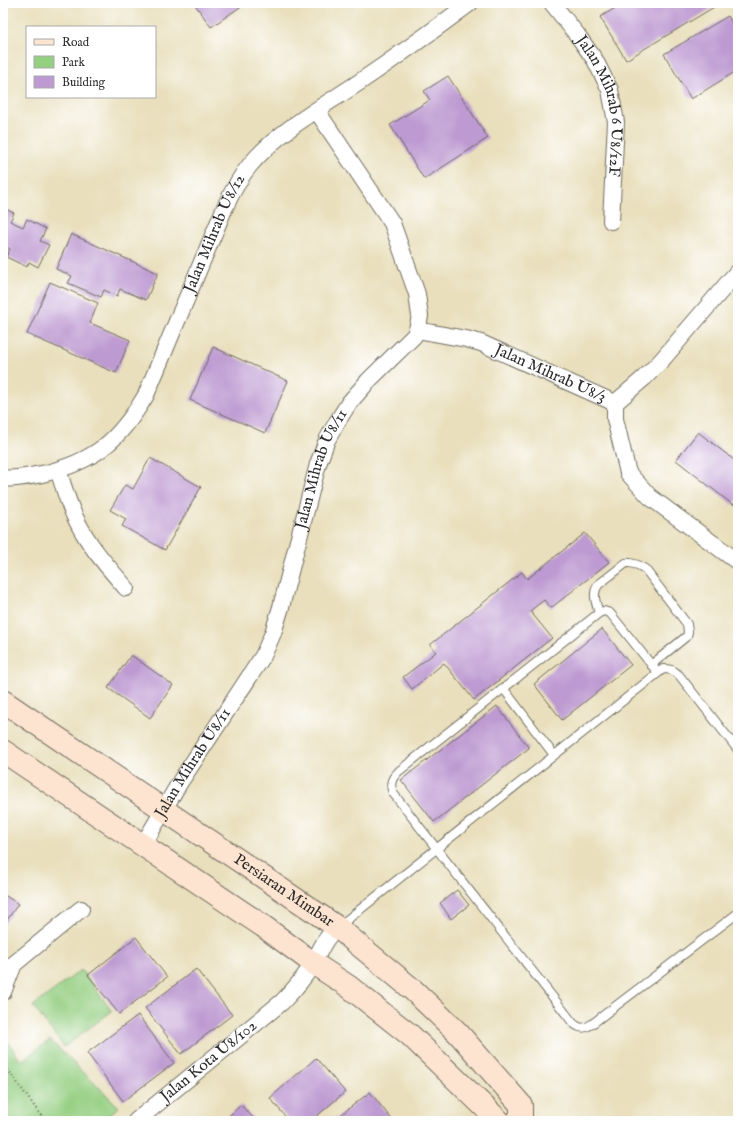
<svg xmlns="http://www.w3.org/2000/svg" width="741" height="1124" font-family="'IM FELL English',serif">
	<rect width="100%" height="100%" fill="#fff"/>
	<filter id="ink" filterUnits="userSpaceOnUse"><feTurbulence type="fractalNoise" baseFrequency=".025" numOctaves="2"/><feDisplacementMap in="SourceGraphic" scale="8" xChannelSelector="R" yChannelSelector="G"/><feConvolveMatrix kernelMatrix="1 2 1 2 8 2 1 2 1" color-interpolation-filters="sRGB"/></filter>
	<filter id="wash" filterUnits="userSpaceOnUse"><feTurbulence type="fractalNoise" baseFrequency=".012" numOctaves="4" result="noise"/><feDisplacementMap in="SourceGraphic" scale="16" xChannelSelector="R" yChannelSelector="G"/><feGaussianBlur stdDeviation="0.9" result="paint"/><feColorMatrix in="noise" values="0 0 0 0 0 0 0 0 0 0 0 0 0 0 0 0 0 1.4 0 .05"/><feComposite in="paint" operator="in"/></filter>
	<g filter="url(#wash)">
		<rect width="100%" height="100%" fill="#e9dfbc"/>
		<path fill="#95cf82" stroke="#607d56" d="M 81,970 L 112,1011 L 64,1047 L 33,1006 Z
			M 3,1035 L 21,1061 L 50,1040 L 119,1107 L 101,1121 L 3,1121 Z"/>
		<g id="blocks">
			<path fill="#bd9ad1" d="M 194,3 L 246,3 L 211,27 Z
				M 624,3 L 718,3 L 719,4 L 626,60 L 600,17 Z
				M 728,16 L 738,33 L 738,70 L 691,99 L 664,54 Z
				M 448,76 L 488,138 L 424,179 L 390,125 L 430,100 L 424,91 Z
				M 3,208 L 14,213 L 10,221 L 23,227 L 27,219 L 46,229 L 40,241 L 49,245 L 38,267 L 29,262 L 27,267 L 6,257 L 10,249 L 3,245 Z
				M 71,234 L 158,273 L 146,300 L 120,289 L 117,296 L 104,290 L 101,297 L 68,283 L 72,276 L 56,269 Z
				M 50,282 L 98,303 L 90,323 L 130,340 L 116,373 L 27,334 Z
				M 213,347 L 288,381 L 265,433 L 190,400 Z
				M 698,432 L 738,463 L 738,499 L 733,505 L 676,460 Z
				M 150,458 L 201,487 L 165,550 L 122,526 L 126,519 L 110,510 L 125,485 L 133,489 Z
				M 585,533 L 609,562 L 551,608 L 544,600 L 530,611 L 552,638 L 474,700 L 444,663 L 412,689 L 403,677 L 436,652 L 430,645 L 522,572 L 527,579 Z
				M 602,629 L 631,665 L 562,720 L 534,684 Z
				M 131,655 L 173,685 L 150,718 L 108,688 Z
				M 497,706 L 529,748 L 434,822 L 401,780 Z
				M 457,890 L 469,905 L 451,919 L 440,903 Z
				M 3,894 L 18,904 L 3,926 Z
				M 136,937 L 167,977 L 119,1014 L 88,975 Z
				M 196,969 L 232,1015 L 181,1054 L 145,1008 Z
				M 138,1015 L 174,1063 L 123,1101 L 87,1053 Z
				M 316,1058 L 345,1092 L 311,1121 L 289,1121 L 270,1098 Z
				M 370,1092 L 393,1121 L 333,1121 L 347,1110 Z
				M 241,1105 L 256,1121 L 223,1121 Z"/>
		</g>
	</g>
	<g filter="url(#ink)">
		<use href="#blocks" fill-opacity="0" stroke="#6e6a5e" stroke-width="1"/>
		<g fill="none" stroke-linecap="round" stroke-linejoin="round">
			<g stroke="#6e6a5e" stroke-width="10">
				<path id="lane" d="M 599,613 C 596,603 592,594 598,585 L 626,563 L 630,563 L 638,565 L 645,569 L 687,624 L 688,632 L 687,636 L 651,665
					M 658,673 L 610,613 L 604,611 L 599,613 L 399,771 C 392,778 389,783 393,793 L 573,1023 C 580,1029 584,1029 592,1024 L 738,913
					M 503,688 L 554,755
					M 338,927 L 663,669 C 670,669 674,670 679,675 L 738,750"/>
			</g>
			<g stroke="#6e6a5e" stroke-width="18">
				<g id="street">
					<path id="s1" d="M 552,3 L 578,36 L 595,60 L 610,90 L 616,122 L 611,221"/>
					<path id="s2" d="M 417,330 L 466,339 L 481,343 L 615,403 L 615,419 L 628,473 L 650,497 L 738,562"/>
					<path d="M 615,403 L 644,378 L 661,361 L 738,271"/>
					<path d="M 58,470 C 64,487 68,504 76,519 C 88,545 108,567 126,588"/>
					<path id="s3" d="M 3,478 C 15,480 30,476 42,474 C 94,462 119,441 146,395 L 225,207 C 232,192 239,178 250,165 C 278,131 324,106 361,81 C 398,56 434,30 470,3"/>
					<path id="s4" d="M 143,845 L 180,782 L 263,656 L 273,633 L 281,607 L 318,464 L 327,440 L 337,422 L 349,403 L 369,380 L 414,336 L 417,330 L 420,316 L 417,294 L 392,223 L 317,111"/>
					<path d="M 3,992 L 14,964 L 81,909"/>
					<path id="s5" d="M 136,1121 L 282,1002 C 294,990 305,977 313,963 C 322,948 324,939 337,927"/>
				</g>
			</g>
			<g stroke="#6e6a5e" stroke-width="24">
				<g id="secondary">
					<path id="s6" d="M 3,701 L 337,927 L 412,989 L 458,1033 L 521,1105 L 521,1116 L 517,1121"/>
					<path d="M 3,751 L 263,926 L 313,963 L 348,986 L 410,1035 L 499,1121"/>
				</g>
			</g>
			<path stroke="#6e6a5e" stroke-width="2.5" stroke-dasharray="1 3" stroke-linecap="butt" d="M 3,1063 L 45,1121"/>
			<use href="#lane" stroke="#fff" stroke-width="8"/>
			<use href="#street" stroke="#fff" stroke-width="16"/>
			<use href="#secondary" stroke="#fde4d0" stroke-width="22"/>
		</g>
	</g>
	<g text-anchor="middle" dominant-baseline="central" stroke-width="3" stroke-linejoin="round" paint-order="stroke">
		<g font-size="16" fill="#2b2b2b" stroke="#fff">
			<text stroke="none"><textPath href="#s1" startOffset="118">Jalan Mihrab 6 U8/12F</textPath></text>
			<text stroke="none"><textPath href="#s3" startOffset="350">Jalan Mihrab U8/12</textPath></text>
			<text stroke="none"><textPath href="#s2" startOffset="141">Jalan Mihrab U8/3</textPath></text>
			<text stroke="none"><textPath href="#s4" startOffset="420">Jalan Mihrab U8/11</textPath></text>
			<text stroke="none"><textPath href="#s4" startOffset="96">Jalan Mihrab U8/11</textPath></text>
			<text stroke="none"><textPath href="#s6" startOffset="339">Persiaran Mimbar</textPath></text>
			<text stroke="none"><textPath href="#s5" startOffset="94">Jalan Kota U8/102</textPath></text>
		</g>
	</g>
	<rect width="741" height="1124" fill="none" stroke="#fff" stroke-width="16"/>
	<rect x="26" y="26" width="130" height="72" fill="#ffffff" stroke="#aaaaaa"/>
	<rect x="34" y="39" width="20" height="6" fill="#fde4d0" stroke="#aaaaaa"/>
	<text x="62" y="46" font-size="12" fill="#2b2b2b">Road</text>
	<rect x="34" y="56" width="20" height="12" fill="#95cf82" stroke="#aaaaaa"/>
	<text x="62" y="66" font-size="12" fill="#2b2b2b">Park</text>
	<rect x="34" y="76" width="20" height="12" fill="#bd9ad1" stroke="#aaaaaa"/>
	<text x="62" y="86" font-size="12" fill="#2b2b2b">Building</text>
</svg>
